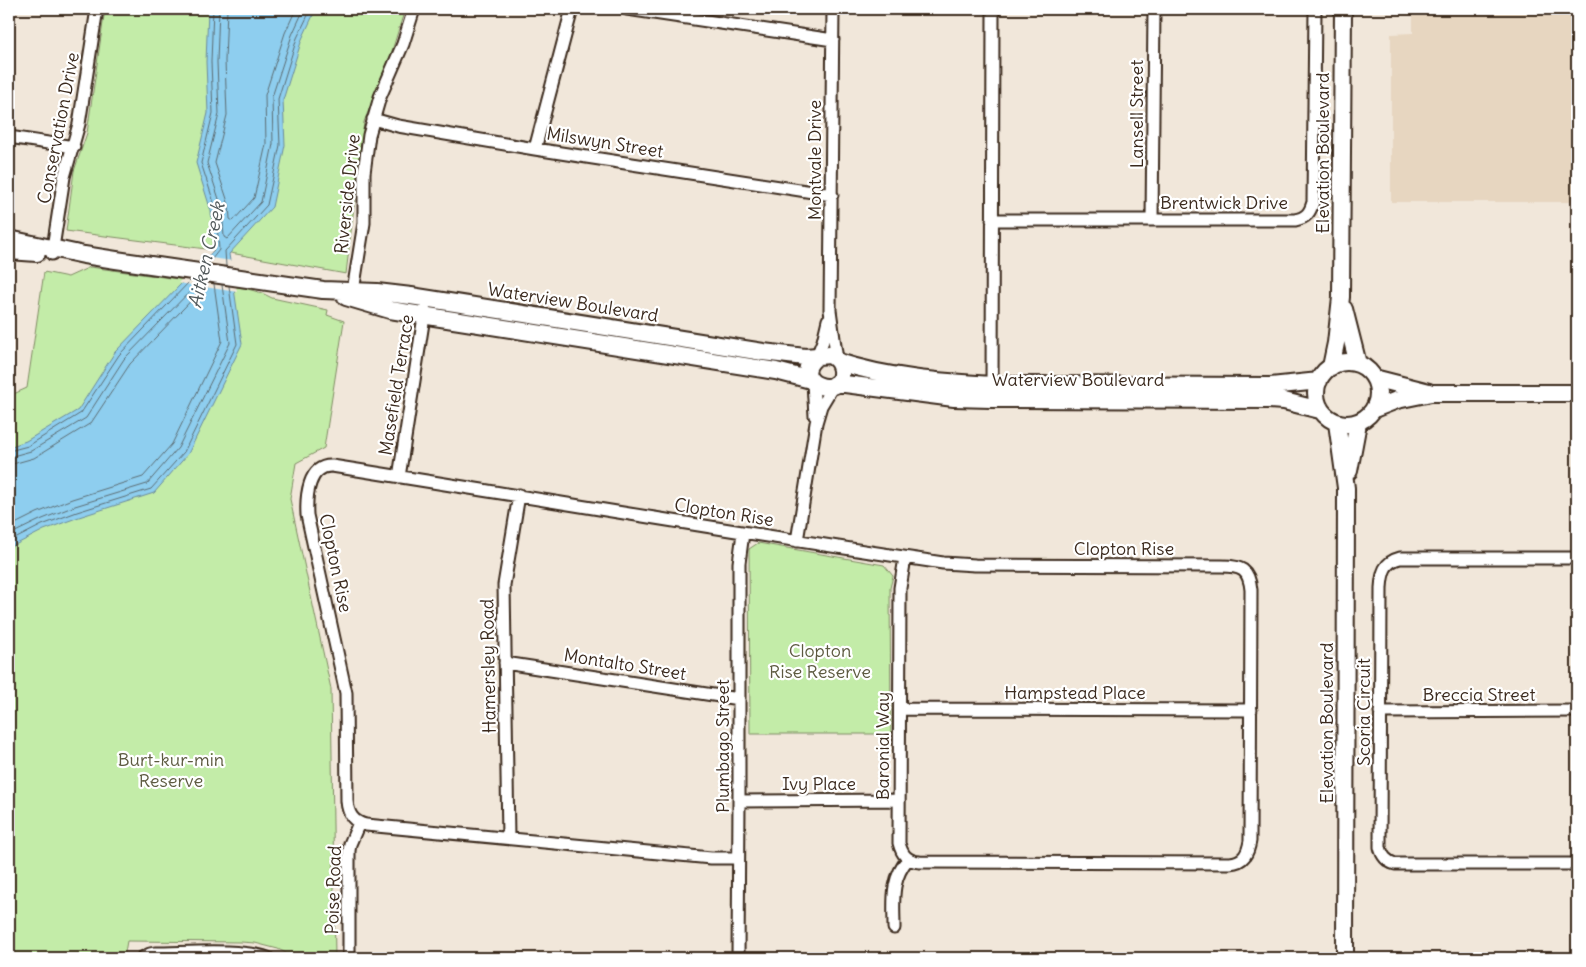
<svg xmlns="http://www.w3.org/2000/svg" width="1586" height="967" font-family="Delius,sans-serif">
	<rect width="100%" height="100%" fill="#f1e7da"/>
	<filter id="ink" filterUnits="userSpaceOnUse"><feTurbulence type="fractalNoise" baseFrequency=".02" numOctaves="2"/><feDisplacementMap in="SourceGraphic" scale="10" xChannelSelector="R" yChannelSelector="G"/><feConvolveMatrix kernelMatrix="1 2 1 2 8 2 1 2 1" color-interpolation-filters="sRGB"/></filter>
	<g filter="url(#ink)">
		<path fill="#e7d6c0" d="M 1392,9 L 1577,9 L 1577,202 L 1391,202 L 1391,34 L 1413,33 L 1413,11 Z"/>
		<path fill="#c3eca8" stroke="#7f8b63" d="M 105,9 L 405,9 L 391,54 L 364,122 L 346,274 L 214,250 L 66,231 L 74,171 L 87,133 Z
			M 90,267 L 244,288 L 262,293 L 272,298 L 328,310 L 327,315 L 344,321 L 324,448 L 296,463 L 290,499 L 331,689 L 335,958 L 296,958 L 278,949 L 255,943 L 241,942 L 127,941 L 124,958 L 9,958 L 9,396 L 27,388 L 44,272 L 68,277 Z
			M 758,543 L 884,565 L 893,576 L 890,588 L 891,734 L 750,734 L 749,549 Z"/>
		<path fill="#8eceef" stroke="#6d8c9b" d="M 208,9 L 316,9 L 302,39 L 283,100 L 285,145 L 272,207 L 229,254 L 242,344 L 188,454 L 154,493 L 79,517 L 44,530 L 9,548 L 9,447 L 26,441 L 78,410 L 115,352 L 214,250 L 211,211 L 196,163 L 208,113 L 206,62 Z"/>
		<path fill="#f1e7da" d="M 204,257 L 233,261 L 237,292 L 178,283 Z"/>
		<g fill="none" stroke-linecap="round" stroke-linejoin="round">
			<path stroke="#5c6c72" stroke-width="1" d="M 219,9 L 217,62 L 219,114 L 207,163 L 222,208 L 224,237 L 227,239 L 261,202 L 273,144 L 272,97 L 292,35 L 304,9
				M 227,9 L 225,61 L 227,115 L 215,163 L 229,205 L 230,219 L 233,221 L 254,198 L 266,144 L 265,95 L 285,33 L 296,9
				M 208,264 L 219,250 L 216,209 L 201,163 L 213,113 L 211,62 L 213,9
				M 226,266 L 225,251 L 267,205 L 280,145 L 278,99 L 297,38 L 311,9
				M 9,451 L 28,446 L 81,413 L 119,355 L 191,280
				M 9,457 L 31,451 L 86,418 L 124,359 L 199,282
				M 9,465 L 34,458 L 91,423 L 130,364 L 208,283
				M 9,527 L 37,513 L 72,499 L 143,477 L 172,444 L 222,341 L 214,284
				M 9,535 L 40,520 L 75,506 L 147,484 L 178,448 L 230,343 L 222,285
				M 9,542 L 42,525 L 77,512 L 151,489 L 184,452 L 237,344 L 229,286"/>
			<g stroke="#3b2a1e" stroke-width="15">
				<path id="street" d="M 627,9 L 833,40
					M 833,9 L 830,310 L 837,360
					M 373,119 L 398,126 L 535,149 L 832,195
					M 9,137 L 74,147
					M 535,149 L 572,9
					M 992,220 L 1295,220 C 1306,218 1310,213 1313,202 L 1315,9
					M 1152,220 L 1154,9
					M 52,254 L 64,177 L 79,124 L 97,9
					M 352,297 L 364,223 L 364,173 L 369,135 L 380,97 L 403,44 L 414,9
					M 817,356 L 823,341 L 828,320
					M 813,383 L 815,416
					M 992,392 L 993,9
					M 399,477 L 425,310
					M 797,541 L 816,423 L 821,406 L 833,386
					M 1577,558 L 1400,558 C 1384,562 1382,573 1381,588 L 1380,847 C 1382,856 1386,861 1395,864 L 1577,864
					M 505,663 L 739,699
					M 900,709 L 1251,710
					M 1380,712 L 1577,711
					M 739,801 L 899,800
					M 508,838 L 504,585 L 519,495
					M 738,858 L 711,858 L 366,825 C 353,822 348,814 347,801 L 346,693 L 307,515 C 306,497 308,465 332,466 C 536,498 739,533 943,563 L 975,565 L 1222,566 C 1241,566 1249,569 1251,590 L 1250,841 C 1248,853 1244,862 1230,863 L 920,862 C 907,861 902,855 899,843 L 900,588 L 905,558
					M 894,928 C 894,902 890,880 908,859
					M 142,958 L 150,954 L 155,953 C 187,953 238,948 268,958
					M 349,958 L 349,851 L 350,844 L 359,823
					M 738,958 L 739,801 L 739,563 L 743,533"/>
			</g>
			<g stroke="#3b2a1e" stroke-width="20">
				<path id="secondary" d="M 9,239 L 84,255 L 116,260 L 323,290 L 377,292 L 411,296 L 763,352 L 805,357 L 830,355 C 836,358 840,362 841,370 C 844,403 786,382 816,357
					M 9,251 L 37,253
					M 346,297 L 390,310 L 776,371 L 811,380
					M 1344,309 L 1358,364
					M 839,362 C 888,378 941,382 992,385 L 1271,386 L 1319,381
					M1316 393a31 31 0 1 1 62 0a31 31 0 1 1-62 0Z
					M 1331,367 L 1336,343 L 1341,297 L 1343,9
					M 1374,378 L 1429,392
					M 835,384 L 845,384 L 954,398 L 991,399 L 1269,400 L 1284,401 L 1320,410
					M 1374,409 L 1397,400 L 1431,393 L 1577,393
					M 1337,423 L 1346,488 L 1345,958
					M 1349,471 L 1358,423"/>
			</g>
			<use href="#street" stroke="#fff" stroke-width="11"/>
			<use href="#secondary" stroke="#fff" stroke-width="16"/>
		</g>
	</g>
	<g text-anchor="middle" dominant-baseline="central" stroke-width="4.5" stroke-linejoin="round" paint-order="stroke">
		<g font-size="18" fill="#3b2a1e" stroke="#fff">
			<text transform="translate(1136 114) rotate(-90)">Lansell Street</text>
			<text transform="translate(58 128) rotate(-79)">Conservation Drive</text>
			<text transform="translate(605 142) rotate(9)">Milswyn Street</text>
			<text transform="translate(1322 153) rotate(-90)">Elevation Boulevard</text>
			<text transform="translate(814 160) rotate(-90)">Montvale Drive</text>
			<text transform="translate(347 194) rotate(-84)">Riverside Drive</text>
			<text x="1224" y="202">Brentwick Drive</text>
			<text transform="translate(573 302) rotate(9)">Waterview Boulevard</text>
			<text x="1078" y="379">Waterview Boulevard</text>
			<text transform="translate(396 385) rotate(-81)">Masefield Terrace</text>
			<text transform="translate(724 512) rotate(9)">Clopton Rise</text>
			<text x="1124" y="548">Clopton Rise</text>
			<text transform="translate(336 563) rotate(78)">Clopton Rise</text>
			<text transform="translate(625 664) rotate(9)">Montalto Street</text>
			<text transform="translate(488 666) rotate(-91)">Hamersley Road</text>
			<text x="1075" y="692">Hampstead Place</text>
			<text x="1479" y="694">Breccia Street</text>
			<text transform="translate(1363 712) rotate(-90)">Scoria Circuit</text>
			<text transform="translate(1326 723) rotate(-90)">Elevation Boulevard</text>
			<text transform="translate(722 746) rotate(-90)">Plumbago Street</text>
			<text transform="translate(882 746) rotate(-90)">Baronial Way</text>
			<text x="819" y="783">Ivy Place</text>
			<text transform="translate(333 890) rotate(-88)">Poise Road</text>
		</g>
		<g font-size="18" fill="#5d5a40" stroke="#fff">
			<text x="820" y="650">Clopton<tspan x="820" dy="21">Rise Reserve</tspan></text>
			<text x="171" y="759">Burt-kur-min<tspan x="171" dy="21">Reserve</tspan></text>
		</g>
		<g font-size="19" font-style="italic" fill="#545b5d" stroke="#fff">
			<text transform="translate(206 255) rotate(-77)">Aitken Creek</text>
		</g>
	</g>
	<rect width="1586" height="967" fill="none" stroke="#fff" stroke-width="30"/>
	<rect x="15" y="15" width="1556" height="937" fill="none" stroke="#3b2a1e" stroke-width="2" filter="url(#ink)"/>
</svg>
